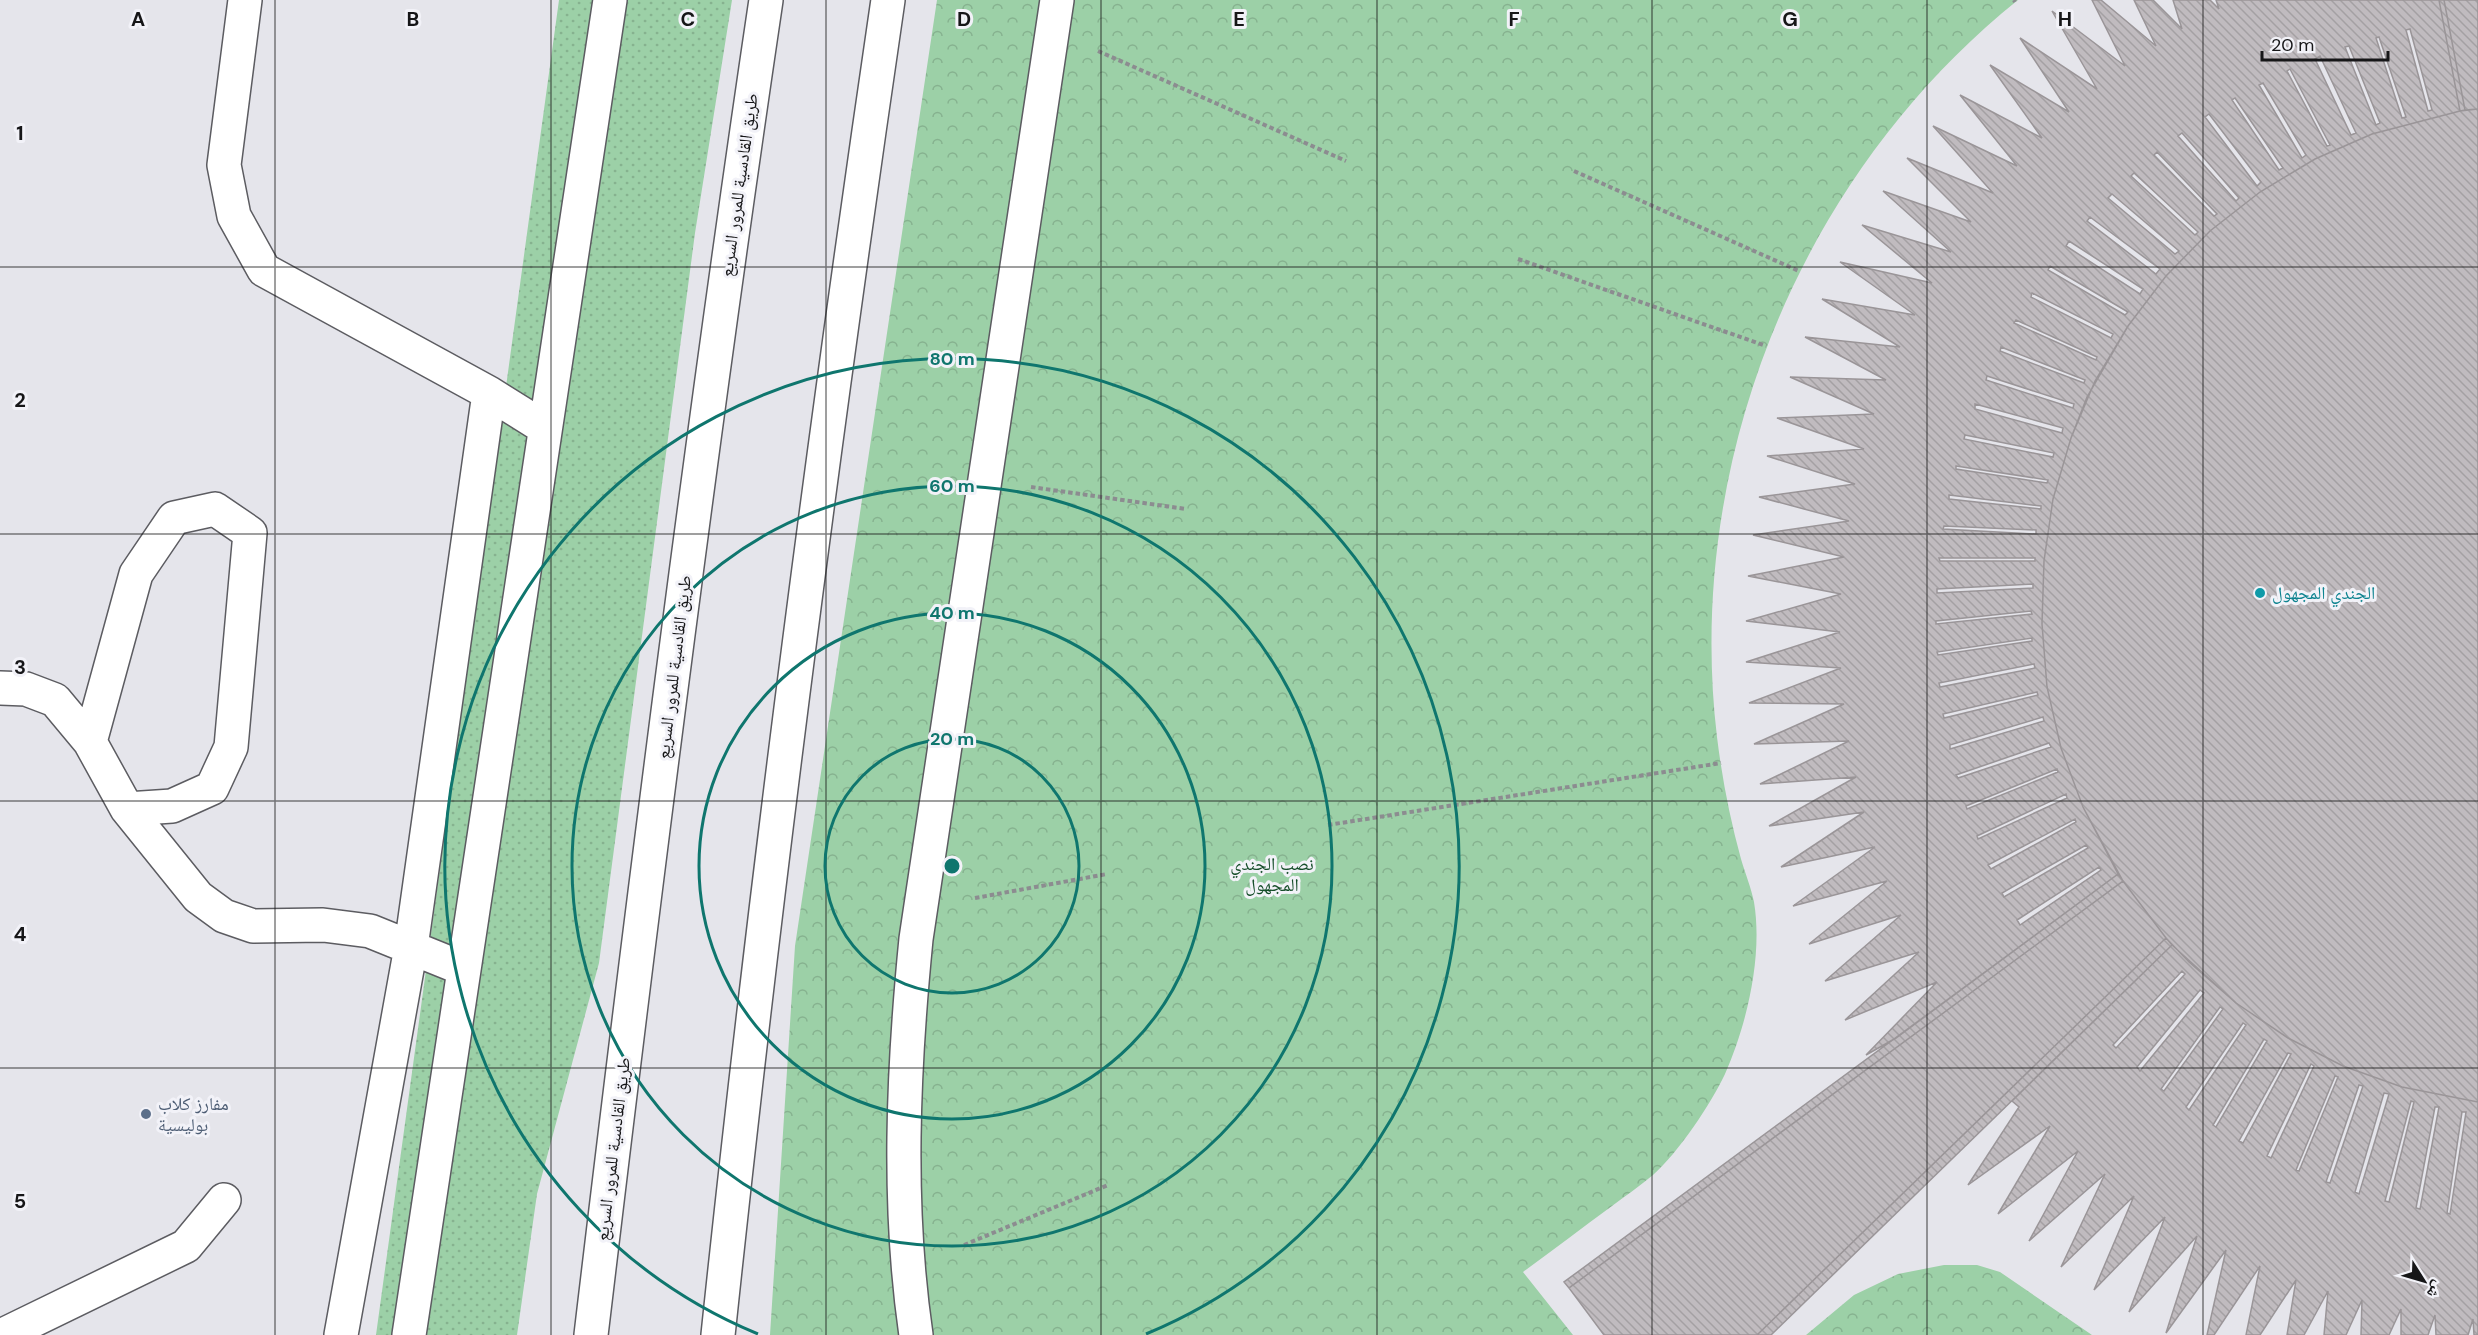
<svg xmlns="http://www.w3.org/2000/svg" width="2478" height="1335" font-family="'DM Sans','Noto Naskh Arabic',sans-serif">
	<defs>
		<pattern id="grass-dots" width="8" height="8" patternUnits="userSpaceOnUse" patternTransform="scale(1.5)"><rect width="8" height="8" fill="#9cd0a7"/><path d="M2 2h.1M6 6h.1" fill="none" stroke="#86b28f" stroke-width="1.8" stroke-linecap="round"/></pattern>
		<pattern id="forest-crowns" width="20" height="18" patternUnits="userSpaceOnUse" patternTransform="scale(1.5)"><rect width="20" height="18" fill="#9cd0a7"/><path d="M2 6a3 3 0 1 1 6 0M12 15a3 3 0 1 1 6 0" fill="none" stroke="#86b28f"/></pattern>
		<pattern id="building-back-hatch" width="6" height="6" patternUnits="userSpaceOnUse" patternTransform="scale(1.5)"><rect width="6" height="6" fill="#c0bbbf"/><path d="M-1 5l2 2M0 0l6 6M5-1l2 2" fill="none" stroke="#a4a0a3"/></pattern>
	</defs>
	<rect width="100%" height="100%" fill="#e5e5eb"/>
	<path fill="url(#grass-dots)" d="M 559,0 L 732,0 L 695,233 L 599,963 L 537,1194 L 517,1335 L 376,1335 Z"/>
	<path fill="url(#forest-crowns)" d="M 937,0 L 2018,0 C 1801,174 1684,460 1717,737 C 1722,778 1730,819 1741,859 C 1745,873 1751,887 1754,902 C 1763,956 1747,1024 1725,1074 C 1711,1104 1678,1153 1653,1175 C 1640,1186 1625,1196 1612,1206 C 1582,1228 1553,1250 1523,1272 L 1573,1335 L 770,1335 L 795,946 Z
		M 1944,1265 L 1977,1265 L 2000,1272 L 2092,1335 L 1806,1335 L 1854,1295 L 1898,1274 Z"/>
	<path fill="url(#building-back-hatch)" stroke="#9a9598" stroke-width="1.5" fill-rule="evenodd" d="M 2092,0 L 2101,0 L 2156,46 L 2134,0 L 2153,0 L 2182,29 L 2173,0 L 2210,0 L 2219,9 L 2216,0 L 2439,0 L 2460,111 L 2372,134 L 2315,159 L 2260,192 L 2210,231 L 2166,276 L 2128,326 L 2087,397 L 2071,438 L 2053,499 L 2044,561 L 2042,624 L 2047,687 L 2061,748 L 2083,807 L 2118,874 L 1896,1038 L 1866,1055 L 1937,982 L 1845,1020 L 1919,952 L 1825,981 L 1901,915 L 1809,944 L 1887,881 L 1793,906 L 1875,847 L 1781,867 L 1864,812 L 1769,826 L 1856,777 L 1760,784 L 1849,741 L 1754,744 L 1844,704 L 1749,703 L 1841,668 L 1746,662 L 1840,632 L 1746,621 L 1841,594 L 1748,576 L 1844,557 L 1753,535 L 1849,521 L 1759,497 L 1855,484 L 1767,456 L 1864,449 L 1777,418 L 1874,414 L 1790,377 L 1886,380 L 1805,337 L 1900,347 L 1822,299 L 1915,315 L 1840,262 L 1932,283 L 1862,225 L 1951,252 L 1883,191 L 1971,222 L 1907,158 L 1993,193 L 1933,126 L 2017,166 L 1960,95 L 2042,138 L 1990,65 L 2069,112 L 2020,38 L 2097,89 L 2052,11 L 2125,66 ZM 2410,29 L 2432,110 L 2428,111 L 2406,30 ZM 2379,37 L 2406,117 L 2402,118 L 2376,38 ZM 2349,46 L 2380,123 L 2376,125 L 2345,47 ZM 2320,56 L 2356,133 L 2351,135 L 2315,59 ZM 2290,69 L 2330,145 L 2327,146 L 2287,71 ZM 2263,83 L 2306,155 L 2302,158 L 2259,85 ZM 2235,98 L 2283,168 L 2279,170 L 2232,100 ZM 2209,114 L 2261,182 L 2257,186 L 2205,117 ZM 2182,133 L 2239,198 L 2236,201 L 2178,136 ZM 2157,152 L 2217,214 L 2214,216 L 2154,155 ZM 2134,173 L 2198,232 L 2195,235 L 2131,176 ZM 2112,194 L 2179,251 L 2175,254 L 2108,198 ZM 2090,217 L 2160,269 L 2156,274 L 2087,221 ZM 2069,241 L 2143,289 L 2140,294 L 2066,246 ZM 2050,266 L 2128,312 L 2125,315 L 2048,270 ZM 2032,293 L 2113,334 L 2111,338 L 2031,297 ZM 2016,320 L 2097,357 L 2096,360 L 2014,323 ZM 2001,347 L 2085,380 L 2084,383 L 2000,351 ZM 1987,376 L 2074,404 L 2073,408 L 1986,380 ZM 1975,404 L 2063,428 L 2062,433 L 1975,409 ZM 1965,435 L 2054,453 L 2053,457 L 1964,439 ZM 1956,466 L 2048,480 L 2047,483 L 1956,469 ZM 1949,495 L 2041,506 L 2041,509 L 1949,499 ZM 1944,526 L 2036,530 L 2036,534 L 1943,529 ZM 1939,558 L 2035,558 L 2035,561 L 1940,561 ZM 2033,584 L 2033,588 L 1937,593 L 1937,589 ZM 2031,611 L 2032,614 L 1936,624 L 1936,621 ZM 2032,638 L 2032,641 L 1938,655 L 1937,652 ZM 2034,664 L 2035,668 L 1940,687 L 1939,683 ZM 2037,692 L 2038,695 L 1944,718 L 1943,714 ZM 2043,717 L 2044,721 L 1950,749 L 1950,745 ZM 2049,743 L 2051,747 L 1958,778 L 1956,775 ZM 2057,769 L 2058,772 L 1967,809 L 1966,806 ZM 2066,794 L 2067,798 L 1978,839 L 1977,836 ZM 2075,819 L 2076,822 L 1991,869 L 1988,865 ZM 2086,845 L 2088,848 L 2004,897 L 2002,893 ZM 2099,867 L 2101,870 L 2020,925 L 2017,920 Z
		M 2439,0 L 2444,0 L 2465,110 L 2460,111 Z
		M 2444,0 L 2478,0 L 2478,109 L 2465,110 Z
		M 2478,109 L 2478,1102 L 2402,1087 L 2343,1066 L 2288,1038 L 2236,1003 L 2189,962 L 2166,938 L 2123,881 L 2083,807 L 2061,748 L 2047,687 L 2042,624 L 2044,561 L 2053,499 L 2071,438 L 2095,381 L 2128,326 L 2166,276 L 2210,231 L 2260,192 L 2315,159 L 2372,134 L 2460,111 Z
		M 2118,874 L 2123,881 L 1569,1288 L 1564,1282 Z
		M 2123,881 L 2166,938 L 1757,1335 L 1604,1335 L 1569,1288 Z
		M 2166,938 L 2172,945 L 1771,1335 L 1757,1335 Z
		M 2172,945 L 2236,1003 L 2288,1038 L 2343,1066 L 2402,1087 L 2478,1102 L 2478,1335 L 2474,1335 L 2473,1319 L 2468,1335 L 2436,1335 L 2435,1315 L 2428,1335 L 2401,1335 L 2401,1309 L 2389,1335 L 2361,1335 L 2362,1300 L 2346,1335 L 2324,1335 L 2328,1291 L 2304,1335 L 2287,1335 L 2296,1280 L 2260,1335 L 2246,1335 L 2260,1266 L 2214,1335 L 2207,1335 L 2226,1250 L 2166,1333 L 2197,1236 L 2129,1312 L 2165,1217 L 2094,1290 L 2134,1196 L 2061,1267 L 2105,1174 L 2029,1241 L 2078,1151 L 1998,1214 L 2050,1126 L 1968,1185 L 2019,1107 L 2012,1101 ZM 2182,971 L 2185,974 L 2116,1048 L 2113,1045 ZM 2200,990 L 2204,993 L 2140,1071 L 2137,1067 ZM 2220,1007 L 2223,1009 L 2164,1091 L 2161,1089 ZM 2243,1023 L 2246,1025 L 2189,1110 L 2186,1107 ZM 2264,1039 L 2267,1041 L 2216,1127 L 2213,1125 ZM 2288,1053 L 2291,1054 L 2243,1143 L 2239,1141 ZM 2311,1064 L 2314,1066 L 2271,1158 L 2267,1156 ZM 2335,1076 L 2338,1077 L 2299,1171 L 2296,1170 ZM 2359,1085 L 2363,1086 L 2330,1183 L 2326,1182 ZM 2384,1093 L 2389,1094 L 2359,1194 L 2355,1192 ZM 2411,1101 L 2414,1102 L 2389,1202 L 2385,1201 ZM 2435,1107 L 2439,1107 L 2420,1209 L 2416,1208 ZM 2462,1112 L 2466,1112 L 2450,1214 L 2447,1213 Z"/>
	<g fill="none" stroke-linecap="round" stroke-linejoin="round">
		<g stroke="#5c5c61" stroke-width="36">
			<path id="minor" d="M 245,0 L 224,165 L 234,216 L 264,270 L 489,393 L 545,428
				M 0,688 L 26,689 L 55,700 L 90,742 L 127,809 L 198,897 L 224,916 L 253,926 L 323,925 L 370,931 L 464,969
				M 90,742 L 136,574 L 174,518 L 215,509 L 250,533 L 231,747 L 212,788 L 172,806 L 127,809
				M 3,1335 L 186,1246 L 224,1200
				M 341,1335 L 411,947 L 489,393
				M 409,1335 L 610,0
				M 916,1335 C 897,1205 903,1070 916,939 L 1057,0"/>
		</g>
		<g stroke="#5c5c61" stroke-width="36">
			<path id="highway" d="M 591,1335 C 644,889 700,444 766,0
				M 718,1335 C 765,889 823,444 888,0"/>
		</g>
		<path stroke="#8c8c90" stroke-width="4" stroke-dasharray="4.5 3" stroke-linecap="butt" d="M 2014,0 L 2015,2
			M 1098,51 L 1346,161
			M 1574,171 L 1799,271
			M 1518,259 L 1766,346
			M 1031,487 L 1186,509
			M 1328,825 L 1721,763
			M 975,898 L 1107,874
			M 964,1245 L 1108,1185"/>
		<use href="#minor" stroke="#fff" stroke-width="33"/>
		<use href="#highway" stroke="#fff" stroke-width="33"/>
	</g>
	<path fill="none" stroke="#161618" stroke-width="1.5" stroke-opacity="0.55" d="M 275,0 L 275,1335M 551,0 L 551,1335M 826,0 L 826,1335M 1101,0 L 1101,1335M 1377,0 L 1377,1335M 1652,0 L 1652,1335M 1927,0 L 1927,1335M 2203,0 L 2203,1335M 0,267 L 2478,267M 0,534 L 2478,534M 0,801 L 2478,801M 0,1068 L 2478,1068"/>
	<g fill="none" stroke="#0f766e" stroke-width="3">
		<circle cx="952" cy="866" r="127"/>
		<circle cx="952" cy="866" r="253"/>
		<circle cx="952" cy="866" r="380"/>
		<path d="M758 1334A507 507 0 1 1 1146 1334"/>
	</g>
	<circle fill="#0f9aa8" stroke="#f2f2f8" stroke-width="2" cx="2260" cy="593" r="6"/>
	<circle fill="#5c6f8a" stroke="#f2f2f8" stroke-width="2" cx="146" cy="1114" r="6"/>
	<g text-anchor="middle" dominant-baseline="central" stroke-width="6" stroke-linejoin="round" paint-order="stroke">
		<g font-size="18" fill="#161618" stroke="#f2f2f8">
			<text transform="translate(739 185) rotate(-82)">طريق القادسية للمرور السريع</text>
			<text transform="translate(674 667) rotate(-83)">طريق القادسية للمرور السريع</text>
			<text transform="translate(613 1149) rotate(-83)">طريق القادسية للمرور السريع</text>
		</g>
		<g font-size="18" fill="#0d838f" stroke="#f2f2f8" text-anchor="start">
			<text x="2272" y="593">الجندي المجهول</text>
		</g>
		<g font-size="18" fill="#144d28" stroke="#f2f2f8">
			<text x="1272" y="864">نصب الجندي<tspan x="1272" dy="21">المجهول</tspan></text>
		</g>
		<g font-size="18" fill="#4e5e75" stroke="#f2f2f8" text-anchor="start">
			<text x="158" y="1104">مفارز كلاب<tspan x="158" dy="21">بوليسية</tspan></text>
		</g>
	</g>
	<g font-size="20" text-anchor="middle" font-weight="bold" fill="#161618" stroke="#f2f2f8" stroke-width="6" stroke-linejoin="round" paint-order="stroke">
		<text x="138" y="26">A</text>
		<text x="413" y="26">B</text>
		<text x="688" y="26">C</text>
		<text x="964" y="26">D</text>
		<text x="1239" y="26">E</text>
		<text x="1514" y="26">F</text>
		<text x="1790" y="26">G</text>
		<text x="2065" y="26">H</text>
		<text x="20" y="140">1</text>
		<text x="20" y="407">2</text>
		<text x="20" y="674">3</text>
		<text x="20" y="941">4</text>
		<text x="20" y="1208">5</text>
	</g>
	<circle cx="952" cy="866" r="9" fill="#0f766e" stroke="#f2f2f8" stroke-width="3"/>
	<g font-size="18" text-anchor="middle" font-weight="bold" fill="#0f766e" stroke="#f2f2f8" stroke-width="6" stroke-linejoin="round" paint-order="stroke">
		<text x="952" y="365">80 m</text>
		<text x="952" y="492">60 m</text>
		<text x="952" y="619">40 m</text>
		<text x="952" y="745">20 m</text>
	</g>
	<g transform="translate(2424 1281) rotate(127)" stroke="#f2f2f8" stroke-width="4.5" paint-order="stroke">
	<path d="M0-4.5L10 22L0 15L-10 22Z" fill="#161618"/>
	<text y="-9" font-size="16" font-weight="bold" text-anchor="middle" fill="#161618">ش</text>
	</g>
	<path d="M2262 51v9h126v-9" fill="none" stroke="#161618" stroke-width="3"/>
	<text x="2271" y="51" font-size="18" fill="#161618" stroke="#f2f2f8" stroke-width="4.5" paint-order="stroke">20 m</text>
</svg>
